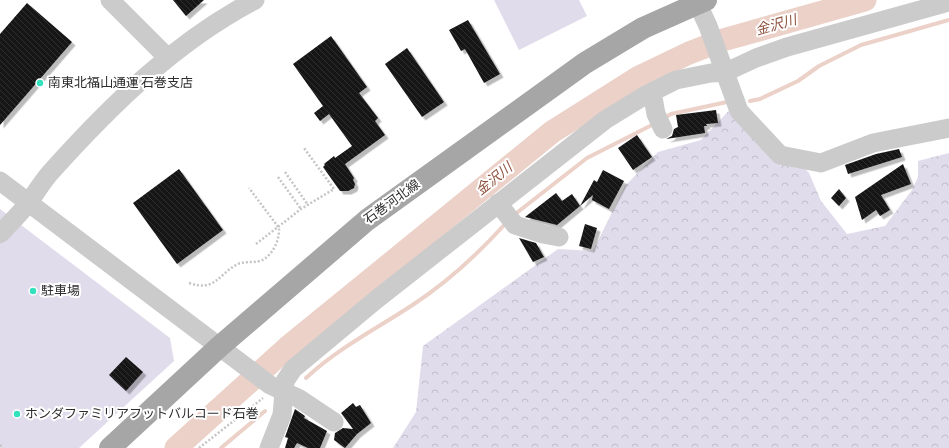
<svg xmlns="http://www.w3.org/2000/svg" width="949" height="448" font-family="'Sofia Sans Condensed','Noto Sans JP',sans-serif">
	<defs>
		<pattern id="forest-crowns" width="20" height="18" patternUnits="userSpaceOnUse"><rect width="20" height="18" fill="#e1dceb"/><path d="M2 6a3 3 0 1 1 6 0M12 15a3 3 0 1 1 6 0" fill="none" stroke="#c1bdca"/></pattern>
		<pattern id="building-back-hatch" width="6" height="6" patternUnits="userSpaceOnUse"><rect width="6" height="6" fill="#151515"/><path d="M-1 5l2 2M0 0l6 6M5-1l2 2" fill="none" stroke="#2f2f2f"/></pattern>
		<filter id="shadow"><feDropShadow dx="3.5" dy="3.5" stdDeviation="0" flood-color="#0004"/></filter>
	</defs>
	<rect width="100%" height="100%" fill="#fff"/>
	<path fill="#e1dceb" d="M 494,0 L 579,0 L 587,16 L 519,50 Z
		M 0,209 L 170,338 L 174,361 L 79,448 L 0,448 Z"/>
	<path fill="url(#forest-crowns)" d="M 740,99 L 809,173 L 821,201 L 847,234 L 885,226 L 912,190 L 918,177 L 918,161 L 949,153 L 949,448 L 393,448 L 416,412 L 423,346 L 558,249 L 593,251 L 625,186 L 658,152 L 701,140 Z"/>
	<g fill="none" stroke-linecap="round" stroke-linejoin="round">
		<path stroke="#ebd1c8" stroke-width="4" d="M 750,101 L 760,99 L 798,81 L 819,66 L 861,45 L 949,20
			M 666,117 L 671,114 L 727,102
			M 514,215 L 587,158 L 650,126
			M 306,378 C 338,348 378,328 414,304 C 449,281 478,254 506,223
			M 221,448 L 265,411"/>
		<path stroke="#ebd1c8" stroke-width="23" d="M 176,448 L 288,347 L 552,132 L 639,77 L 689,53 L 723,40 L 865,0"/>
	</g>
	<path fill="url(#building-back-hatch)" filter="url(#shadow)" d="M 173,0 L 204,0 L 186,16 Z
		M 27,3 L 72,42 L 0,125 L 0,34 Z
		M 468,20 L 500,74 L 484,83 L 465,49 L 461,51 L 449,30 Z
		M 331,36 L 367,87 L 359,93 L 378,118 L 375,121 L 385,135 L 345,164 L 354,178 L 353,180 L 355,184 L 354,188 L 348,191 L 340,191 L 323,167 L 325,165 L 324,164 L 334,156 L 335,158 L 352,146 L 329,114 L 320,121 L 314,113 L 323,106 L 293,64 Z
		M 407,48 L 444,102 L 422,117 L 385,64 Z
		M 716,110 L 718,123 L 706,124 L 707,126 L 704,126 L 705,133 L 666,139 L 672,136 L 674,129 L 678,127 L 676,115 Z
		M 637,135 L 652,157 L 633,170 L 618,148 Z
		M 899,149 L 902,157 L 848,174 L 845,165 L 876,154 Z
		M 903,164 L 911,184 L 881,195 L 890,210 L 880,216 L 876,210 L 862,220 L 855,197 Z
		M 179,169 L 223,230 L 177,264 L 133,203 Z
		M 603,170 L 624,181 L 609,209 L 592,200 L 593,195 L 580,206 L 594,180 L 597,182 Z
		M 839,189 L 846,198 L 839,206 L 831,198 Z
		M 556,193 L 562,201 L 572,194 L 580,206 L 557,225 L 525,217 Z
		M 585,224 L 597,228 L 591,249 L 579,246 Z
		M 519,238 L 536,243 L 544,257 L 533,262 Z
		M 126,357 L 143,372 L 126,391 L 109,375 Z
		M 353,403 L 356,407 L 360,405 L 371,423 L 357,434 L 345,448 L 334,440 L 335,433 L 343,428 L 353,429 L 341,413 Z
		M 295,409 L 305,416 L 304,418 L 327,431 L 320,448 L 308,448 L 297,443 L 294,448 L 285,448 L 288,438 L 285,437 Z"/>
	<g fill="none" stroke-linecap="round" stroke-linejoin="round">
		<path stroke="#c5c5c5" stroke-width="2.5" stroke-dasharray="2 2" stroke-linecap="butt" d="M 285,172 L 308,205
			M 278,177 L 301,209
			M 256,244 L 301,209 L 334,189 L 304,148
			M 189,283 C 216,292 218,274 238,264 C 245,261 252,263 260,261 C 272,257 280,240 279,228 L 249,188
			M 0,445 L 3,448
			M 199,448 L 263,398"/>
		<path stroke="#cbcbcb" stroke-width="19" d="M 110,0 L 167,57
			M 696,0 L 708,26 L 739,111 L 780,155 L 821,163 L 873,143 L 949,128
			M 652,92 L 656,114 L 663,129
			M 0,181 L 270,385 L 298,398 L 334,422
			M 498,203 L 515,225 L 543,234 L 559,237
			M 0,234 C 9,224 20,214 28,203 C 36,193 42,182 50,173 C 110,106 175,42 255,0
			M 269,448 L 282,415 L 285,381 L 293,369 L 377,299 L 605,120 L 644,96 L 676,80 L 711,73 L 726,72 L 756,58 L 787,47 L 949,2"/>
		<path stroke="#a6a6a6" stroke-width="22" d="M 110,448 L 219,347 L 367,220 L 585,63 L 643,28 L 706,0"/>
	</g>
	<g fill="#33e2bc" stroke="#fff" stroke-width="1.5">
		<circle cx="40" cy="83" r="4"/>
		<circle cx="33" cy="291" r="4"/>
		<circle cx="17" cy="414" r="4"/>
	</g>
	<g text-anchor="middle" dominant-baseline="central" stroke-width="4" stroke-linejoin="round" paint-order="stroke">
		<g font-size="13" fill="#2e2e2e" stroke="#fff" text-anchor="start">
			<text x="48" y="83">南東北福山通運 石巻支店</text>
			<text x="41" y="291">駐車場</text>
			<text x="25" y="414">ホンダファミリアフットバルコード石巻</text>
		</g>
		<g font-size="13" fill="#2e2e2e" stroke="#fff">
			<text transform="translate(392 202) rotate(-36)">石巻河北線</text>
		</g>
		<g font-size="14" font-style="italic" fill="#8e513d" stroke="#fff">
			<text transform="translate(776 25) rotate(-16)">金沢川</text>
			<text transform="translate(494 179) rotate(-39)">金沢川</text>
		</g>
	</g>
</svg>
